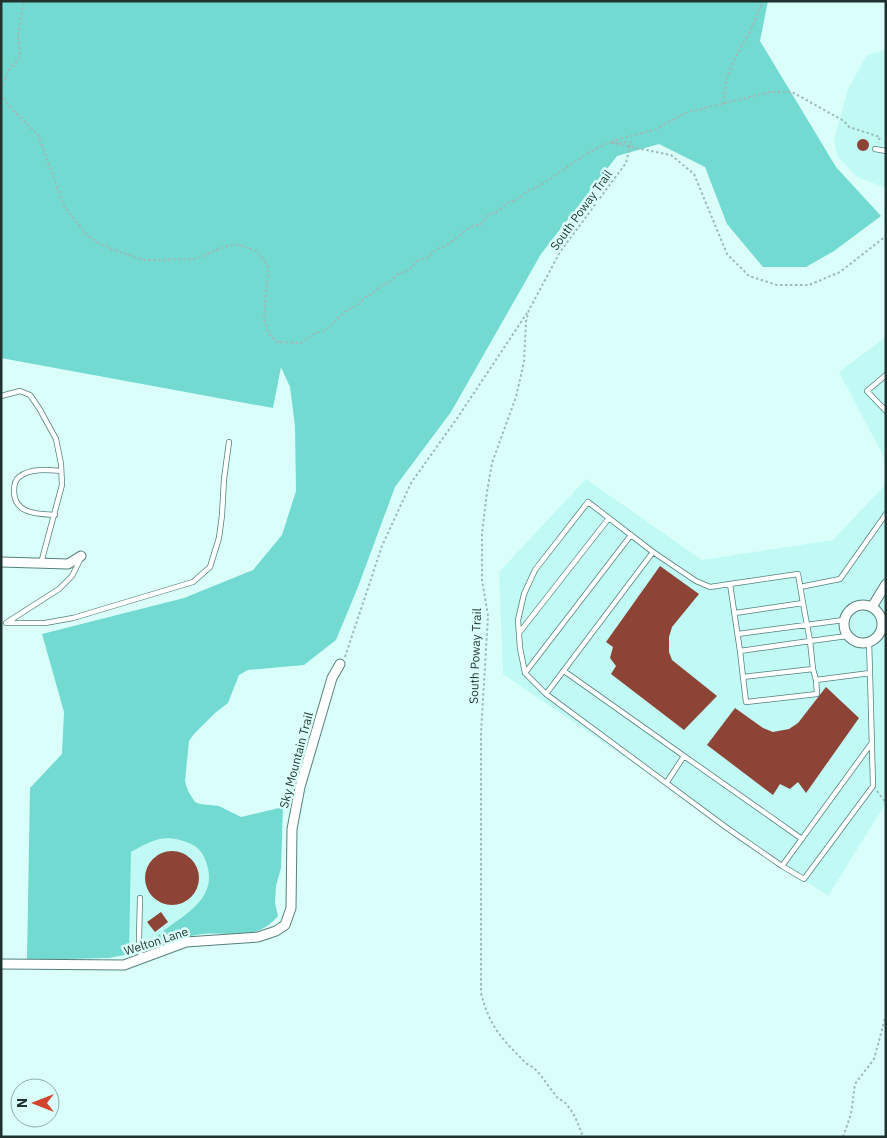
<svg xmlns="http://www.w3.org/2000/svg" width="887" height="1138" font-family="'IBM Plex Sans',sans-serif">
	<rect width="100%" height="100%" fill="#dafffb"/>
	<path fill="#c1faf4" d="M 886,50 L 886,188 L 857,177 L 837,156 L 834,139 L 848,89 L 867,55 Z
		M 886,337 L 886,461 L 839,372 Z
		M 586,479 L 702,560 L 833,540 L 886,484 L 886,803 L 828,896 L 503,674 L 499,572 Z
		M 173,838 L 197,846 L 204,857 L 209,871 L 209,882 L 206,893 L 193,909 L 154,938 L 149,946 L 129,954 L 131,852 L 152,840 Z"/>
	<path fill="#72dad1" d="M 1,1 L 768,1 L 760,41 L 836,167 L 881,216 L 834,251 L 806,267 L 763,267 L 727,224 L 705,167 L 659,144 L 617,156 L 541,254 L 451,412 L 395,487 L 358,587 L 336,640 L 304,665 L 248,670 L 239,675 L 228,703 L 215,713 L 194,734 L 189,741 L 185,781 L 188,791 L 195,802 L 200,804 L 219,806 L 241,817 L 283,807 L 281,868 L 276,886 L 275,903 L 278,916 C 256,942 232,931 203,934 C 185,936 171,942 155,949 L 148,946 C 167,920 220,907 207,865 C 204,854 199,847 189,843 C 165,833 152,840 131,852 L 129,954 L 109,958 L 27,960 L 30,788 L 62,754 L 64,712 L 42,634 L 184,598 L 253,570 L 282,535 L 296,491 L 295,426 L 290,387 L 281,367 L 273,408 L 1,358 Z"/>
	<path fill="#8d4437" d="M857 145a6 6 0 1 1 12 0a6 6 0 1 1-12 0Z
		M 660,566 L 699,594 L 672,627 L 669,637 L 669,652 L 672,660 L 717,696 L 684,730 L 611,674 L 616,666 L 610,658 L 613,647 L 606,642 Z
		M 826,687 L 859,718 L 806,793 L 798,782 L 790,789 L 780,784 L 773,795 L 707,745 L 735,708 L 763,728 L 773,732 L 789,729 L 798,723 Z
		M145 878a27 27 0 1 1 54 0a27 27 0 1 1-54 0Z
		M 161,912 L 168,922 L 155,932 L 147,922 Z"/>
	<g fill="none" stroke-linecap="round" stroke-linejoin="round">
		<g stroke="#55807c" stroke-width="6">
			<path id="service" d="M 875,149 L 886,151
				M 886,375 L 867,391 L 886,411
				M 1,396 L 20,391 L 30,395 L 39,408 L 56,439 L 61,464 L 62,485 L 41,563
				M 55,515 C 37,514 14,514 14,491 C 14,486 15,480 19,477 C 30,468 49,470 61,471
				M 653,552 L 588,502 L 535,570 L 524,594 L 518,620 L 520,648 L 525,673 L 546,694 L 653,552 L 696,581 L 710,587 L 730,584
				M 81,558 L 72,576 L 59,589 L 6,623 L 45,623 L 73,618 L 193,582 L 210,567 L 219,538 L 222,515 L 224,479 L 229,442
				M 800,587 L 840,579 L 886,514
				M 735,613 L 803,603 L 810,641 L 847,636
				M 519,633 L 609,518
				M 738,634 L 844,620
				M 740,651 L 730,584 L 798,574 L 803,603
				M 564,671 L 684,756
				M 525,673 L 631,535
				M 743,677 L 740,651 L 810,641 L 813,669
				M 816,680 L 813,669 L 743,677 L 746,702 L 817,694 L 816,680 L 870,673 L 869,642
				M 546,694 L 727,828 L 782,866 L 804,879 L 873,786 L 870,673
				M 667,782 L 684,756 L 802,839
				M 782,866 L 871,744
				M 140,898 L 139,940 L 141,958"/>
		</g>
		<g stroke="#55807c" stroke-width="11">
			<path id="minor" d="M 1,562 L 68,564 L 81,556
				M844 624a19 19 0 1 1 38 0a19 19 0 1 1-38 0Z
				M 872,607 L 886,584
				M 1,964 L 124,965 L 186,942 L 258,937 L 276,931 L 285,925 L 291,908 L 292,829 L 300,787 L 332,678 L 340,664"/>
		</g>
		<path stroke="#9cbbb7" stroke-width="2" stroke-dasharray="2.5 2.5" stroke-linecap="butt" d="M 1,89 L 9,70 L 20,57 L 18,34 L 24,1
			M 1,94 L 9,106 L 38,135 L 64,206 L 86,234 L 95,241 L 111,249 L 144,260 L 197,259 L 218,249 L 235,244 L 257,251 L 267,265 L 268,271 L 264,318 L 269,334 L 277,342 L 301,343 L 315,333 L 326,330 L 347,310 L 357,306 L 365,297 L 371,295 L 379,287 L 390,282 L 398,274 L 409,270 L 417,261 L 428,257 L 437,249 L 447,245 L 470,227 L 481,224 L 488,215 L 499,211 L 507,203 L 519,199 L 527,191 L 538,187 L 586,154 L 607,143 L 631,142 L 626,163 L 560,252 L 529,310 L 526,321 L 524,362 L 516,397 L 492,463 L 487,492 L 482,533 L 482,580 L 488,616 L 481,733 L 481,993 C 490,1028 502,1039 527,1064 C 540,1069 548,1088 558,1098 C 561,1100 565,1102 567,1105 C 575,1114 579,1126 583,1137
			M 724,104 C 723,72 739,53 752,27 C 756,18 758,9 764,1
			M 611,141 L 654,130 L 685,113 L 770,92 L 792,92 L 844,121 L 849,127 L 880,137 L 878,143
			M 612,143 L 671,155 L 694,174 L 727,254 L 749,276 L 777,285 L 809,285 L 840,272 L 886,236
			M 345,657 L 382,546 L 411,483 L 458,417 L 527,313
			M 877,791 L 886,803
			M 843,1137 L 851,1114 L 855,1084 L 874,1059 L 886,1015"/>
		<use href="#service" stroke="#fff" stroke-width="4.5"/>
		<use href="#minor" stroke="#fff" stroke-width="9"/>
	</g>
	<g text-anchor="middle" dominant-baseline="central" stroke-width="5" stroke-linejoin="round" paint-order="stroke">
		<g font-size="12" fill="#1f3230" stroke="#dafffb">
			<text transform="translate(581 210) rotate(-54)">South Poway Trail</text>
			<text transform="translate(475 656) rotate(-88)">South Poway Trail</text>
			<text transform="translate(296 760) rotate(-75)">Sky Mountain Trail</text>
			<text transform="translate(156 941) rotate(-18)">Welton Lane</text>
		</g>
	</g>
	<rect width="887" height="1138" fill="none" stroke="#1f3230" stroke-width="5"/>
	<g transform="translate(35 1103) rotate(270)"><circle r="24" fill="#dafffb" stroke="#8fadaa"/>
	<path d="M0-4L9 19L0 12L-9 19Z" fill="#d1452f"/>
	<text y="-8" font-size="14" font-weight="bold" text-anchor="middle" fill="#1f3230">N</text>
	</g>
</svg>
